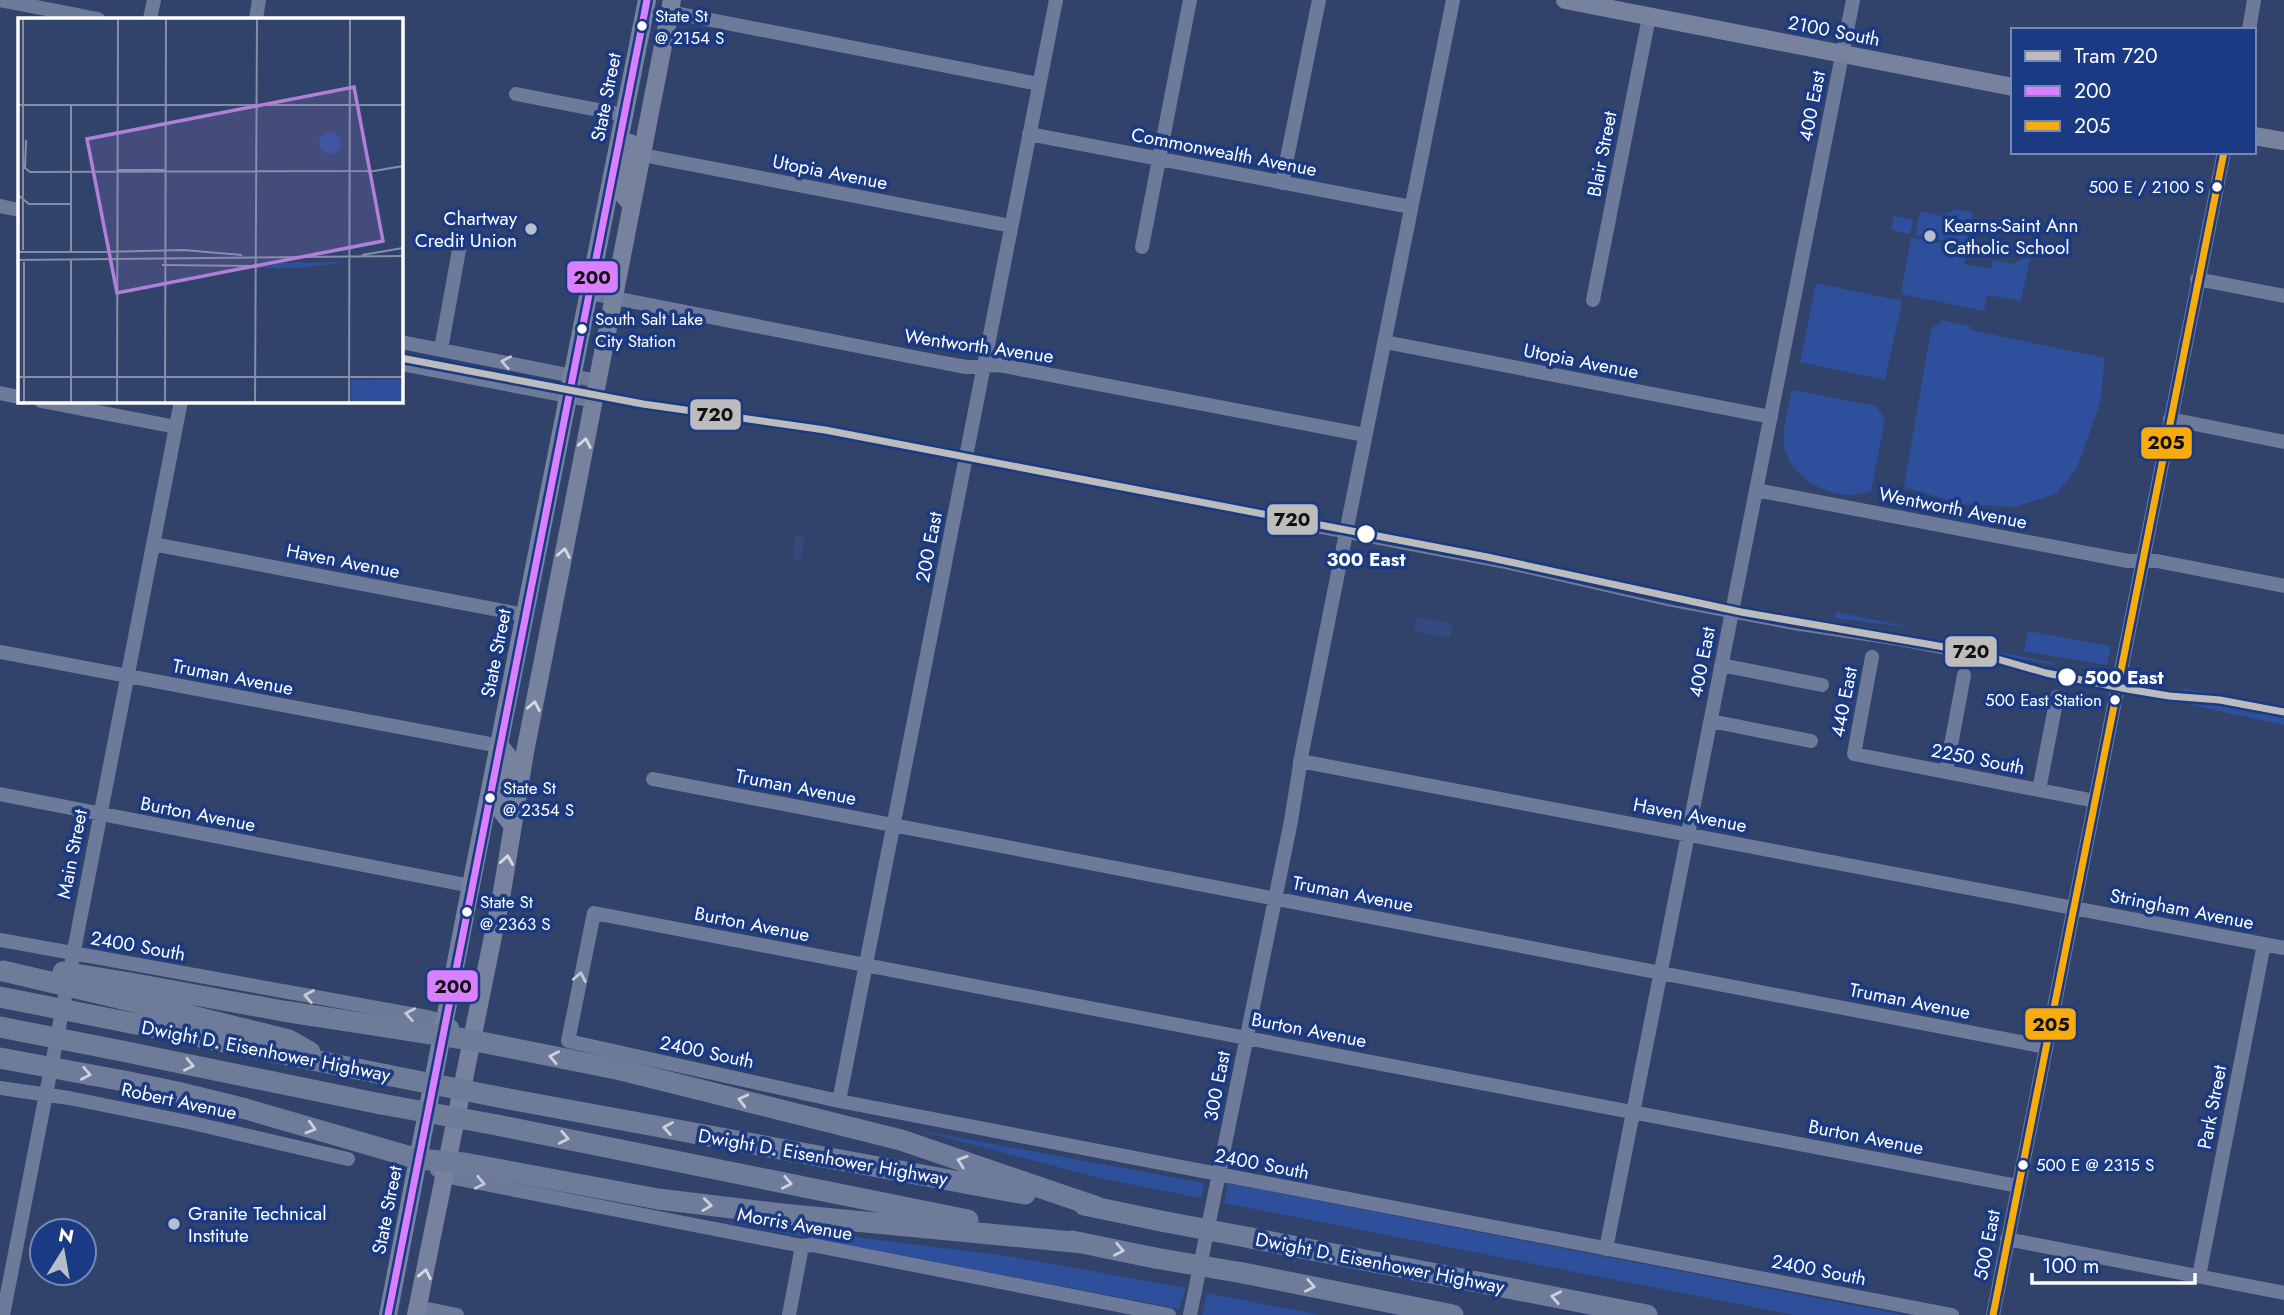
<svg xmlns="http://www.w3.org/2000/svg" width="2284" height="1315" font-family="Jost,sans-serif">
	<rect width="100%" height="100%" fill="#32436b"/>
	<path fill="#2e4f9b" d="M 1955,209 L 1973,212 L 1966,244 L 1915,235 L 1920,211 L 1942,216 Z
		M 1894,216 L 1913,220 L 1910,234 L 1891,230 Z
		M 1911,237 L 1967,248 L 1964,264 L 1991,269 L 1993,260 L 2014,264 L 2024,258 L 2030,259 L 2021,301 L 1987,295 L 1984,311 L 1901,294 Z
		M 1816,283 L 1902,301 L 1885,380 L 1800,362 Z
		M 1942,320 L 1971,327 L 1971,330 L 2105,358 L 2100,403 L 2077,468 L 2056,494 L 2014,507 L 1961,504 L 1904,487 L 1931,329 Z
		M 1792,390 L 1876,406 L 1885,420 L 1871,491 C 1864,493 1856,495 1849,495 C 1823,494 1792,476 1785,450 C 1780,431 1789,408 1792,390 Z
		M 973,453 L 1340,524 L 1339,527 L 973,456 Z
		M 1413,537 C 1516,557 1617,582 1720,603 L 1720,606 L 1553,569 L 1413,540 Z
		M 1744,607 L 1842,626 L 1940,641 L 1941,643 L 1744,610 Z
		M 1836,612 L 1914,628 L 1835,618 Z
		M 2028,631 L 2111,646 L 2107,665 L 2024,651 Z
		M 1958,644 L 2054,663 L 2054,665 L 1957,647 Z
		M 2183,688 L 2284,708 L 2284,709 L 2183,690 Z
		M 2179,698 L 2223,703 L 2284,715 L 2284,725 L 2196,706 Z
		M 917,1130 L 1204,1183 L 1201,1198 L 1104,1179 Z
		M 1228,1183 L 1904,1315 L 1794,1315 L 1224,1203 Z
		M 718,1220 L 1008,1256 L 1186,1288 L 1179,1309 Z
		M 1207,1293 L 1212,1294 L 1320,1315 L 1202,1315 Z"/>
	<path fill="#33497f" d="M 796,535 L 805,536 L 800,561 L 792,559 Z
		M 1417,617 L 1453,624 L 1450,638 L 1414,631 Z"/>
	<g fill="none" stroke-linecap="round" stroke-linejoin="round">
		<path stroke="#6e7a99" stroke-width="14" d="M 0,0 L 98,19
			M 670,12 L 1039,84
			M 150,19 L 154,0
			M 256,19 L 259,0
			M 2249,30 L 2254,0
			M 516,94 L 624,115
			M 1029,134 L 1411,207
			M 642,155 L 1011,226
			M 1282,183 L 1319,0
			M 0,206 L 19,210
			M 1142,247 L 1190,0
			M 2197,279 L 2284,296
			M 589,293 L 939,362 L 966,367 L 999,365 L 1365,435
			M 1593,300 L 1649,17
			M 401,342 L 598,381
			M 1385,342 L 1771,417
			M 441,349 L 459,250
			M 401,364 L 594,401
			M 0,393 L 19,397
			M 41,401 L 176,427
			M 2170,419 L 2284,442
			M 1756,490 L 2128,561 L 2157,561 L 2284,586
			M 153,544 L 525,615
			M 0,652 L 500,746
			M 1872,657 L 1854,754 L 2095,801
			M 1721,665 L 1822,685
			M 1711,721 L 1811,741
			M 1300,761 L 2284,948
			M 1946,772 L 1964,675
			M 653,779 L 2046,1047
			M 2039,790 L 2057,697
			M 0,794 L 471,886
			M 0,940 L 427,1017 L 443,1021 L 452,1027
			M 0,1088 L 69,1098 L 188,1122 L 348,1159
			M 839,1101 L 1056,0
			M 437,1170 L 445,1176 L 459,1179 L 802,1246 L 812,1245 L 1169,1315
			M 2007,1239 L 2284,1293
			M 1606,1249 L 1853,0
			M 2199,1276 L 2264,944
			M 418,1307 L 457,1315
			M 3,1315 L 181,401
			M 789,1315 L 802,1246
			M 1190,1315 L 1291,821 L 1302,752 L 1453,0
			M 1952,1315 L 839,1101 L 568,1041 L 594,913 L 2018,1186
			M 1993,1315 L 2224,152"/>
		<path stroke="#77839e" stroke-width="18" d="M 1565,0 L 2013,87
			M 2254,136 L 2284,141
			M 630,143 L 624,196 L 632,205
			M 500,746 L 511,760 L 502,812 L 513,826
			M 388,1315 C 471,876 560,438 647,0
			M 416,1315 L 502,892 L 525,752 L 672,0"/>
		<path stroke="#6e7b99" stroke-width="21" d="M 130,983 L 283,1011 L 471,1040 L 621,1070 L 901,1140 L 1097,1207
			M 127,1000 L 289,1040 L 310,1052
			M 131,1023 L 387,1075
			M 122,1051 L 381,1104
			M 124,1081 L 177,1092 L 246,1109 L 418,1159 L 464,1163 L 658,1199 L 782,1214 L 1083,1243
			M 498,1097 L 1025,1194
			M 497,1125 L 968,1220
			M 1084,1205 L 1161,1221
			M 1251,1238 L 1647,1315
			M 1072,1241 L 1155,1258
			M 1243,1273 L 1453,1315"/>
		<path stroke="#6e7b99" stroke-width="2" d="M 1210,504 L 1300,529 L 1505,568 L 1667,605 L 1793,629 L 1899,645 L 2046,673"/>
		<path stroke="#6e7b99" stroke-width="21" d="M 3,971 L 127,1000
			M 63,972 L 130,983
			M 0,997 L 131,1023
			M 0,1027 L 122,1051
			M 0,1058 L 124,1081
			M 387,1075 L 498,1097
			M 381,1104 L 497,1125
			M 1161,1221 L 1251,1238
			M 1155,1258 L 1243,1273"/>
		<g stroke="#1a3a83" stroke-width="12">
			<path id="bus-1" d="M 388,1315 L 647,0"/>
		</g>
		<g stroke="#1a3a83" stroke-width="12">
			<path id="bus-2" d="M 1993,1315 L 2224,152"/>
		</g>
		<use href="#bus-1" stroke="#d880ff" stroke-width="7"/>
		<use href="#bus-2" stroke="#f8ab0d" stroke-width="7"/>
		<g stroke="#1a3a83" stroke-width="12">
			<path id="tram-1" d="M 401,358 L 643,404 L 825,430 L 1487,557 L 1741,612 L 1973,652 L 2046,673 L 2127,689 L 2169,696 L 2220,700 L 2284,712"/>
		</g>
		<use href="#tram-1" stroke="#bcbcbc" stroke-width="7"/>
	</g>
	<defs><path id="oneway-chevron" d="M-2-3.5L2.5 0L-2 3.5" fill="none" stroke-width="1.6" stroke-linecap="round" stroke-linejoin="round" transform="scale(1.75)"/></defs>
	<g stroke="#c5cad6">
		<use href="#oneway-chevron" transform="translate(506 362) rotate(-169)"/>
		<use href="#oneway-chevron" transform="translate(580 977) rotate(-79)"/>
		<use href="#oneway-chevron" transform="translate(309 996) rotate(-170)"/>
		<use href="#oneway-chevron" transform="translate(410 1014) rotate(-169)"/>
		<use href="#oneway-chevron" transform="translate(480 1183) rotate(11)"/>
	</g>
	<g stroke="#d6dae2">
		<use href="#oneway-chevron" transform="translate(585 443) rotate(-79)"/>
		<use href="#oneway-chevron" transform="translate(564 553) rotate(-79)"/>
		<use href="#oneway-chevron" transform="translate(534 706) rotate(-79)"/>
		<use href="#oneway-chevron" transform="translate(507 860) rotate(-81)"/>
		<use href="#oneway-chevron" transform="translate(425 1274) rotate(-78)"/>
	</g>
	<g stroke="#ccd1db">
		<use href="#oneway-chevron" transform="translate(554 1057) rotate(-169)"/>
		<use href="#oneway-chevron" transform="translate(189 1065) rotate(12)"/>
		<use href="#oneway-chevron" transform="translate(86 1074) rotate(11)"/>
		<use href="#oneway-chevron" transform="translate(743 1100) rotate(-166)"/>
		<use href="#oneway-chevron" transform="translate(311 1128) rotate(16)"/>
		<use href="#oneway-chevron" transform="translate(668 1128) rotate(-170)"/>
		<use href="#oneway-chevron" transform="translate(564 1138) rotate(11)"/>
		<use href="#oneway-chevron" transform="translate(962 1161) rotate(-161)"/>
		<use href="#oneway-chevron" transform="translate(787 1183) rotate(11)"/>
		<use href="#oneway-chevron" transform="translate(707 1205) rotate(7)"/>
		<use href="#oneway-chevron" transform="translate(1119 1250) rotate(11)"/>
		<use href="#oneway-chevron" transform="translate(1310 1286) rotate(11)"/>
		<use href="#oneway-chevron" transform="translate(1556 1297) rotate(-169)"/>
	</g>
	<g fill="#fff" stroke="#1a3a83" stroke-width="2.5">
		<circle cx="642" cy="26" r="6"/>
		<circle cx="2217" cy="187" r="6"/>
		<circle cx="582" cy="329" r="6"/>
		<circle cx="1366" cy="534" r="10"/>
		<circle cx="2067" cy="677" r="10"/>
		<circle cx="2115" cy="700" r="6"/>
		<circle cx="490" cy="798" r="6"/>
		<circle cx="467" cy="912" r="6"/>
		<circle cx="2023" cy="1165" r="6"/>
	</g>
	<g fill="#b7bdcb" stroke="#1a3a83" stroke-width="2.5">
		<circle cx="531" cy="229" r="7"/>
		<circle cx="1930" cy="236" r="7"/>
		<circle cx="174" cy="1224" r="7"/>
	</g>
	<g text-anchor="middle" dominant-baseline="central" stroke-width="7" stroke-linejoin="round" paint-order="stroke">
		<g font-size="17" fill="#fff" stroke="#1a3a83" text-anchor="start">
			<text x="655" y="16">State St<tspan x="655" dy="22">@ 2154 S</tspan></text>
			<text x="2204" y="187" text-anchor="end">500 E / 2100 S</text>
			<text x="595" y="319">South Salt Lake<tspan x="595" dy="22">City Station</tspan></text>
			<text x="2102" y="700" text-anchor="end">500 East Station</text>
			<text x="503" y="788">State St<tspan x="503" dy="22">@ 2354 S</tspan></text>
			<text x="480" y="902">State St<tspan x="480" dy="22">@ 2363 S</tspan></text>
			<text x="2036" y="1165">500 E @ 2315 S</text>
		</g>
		<g font-size="19" fill="#fff" stroke="#1a3a83">
			<text transform="translate(1834 31) rotate(11)">2100 South</text>
			<text transform="translate(606 97) rotate(-79)">State Street</text>
			<text transform="translate(1812 106) rotate(-79)">400 East</text>
			<text transform="translate(1224 152) rotate(11)">Commonwealth Avenue</text>
			<text transform="translate(1602 154) rotate(-79)">Blair Street</text>
			<text transform="translate(830 172) rotate(11)">Utopia Avenue</text>
			<text transform="translate(979 346) rotate(8)">Wentworth Avenue</text>
			<text transform="translate(1581 361) rotate(11)">Utopia Avenue</text>
			<text transform="translate(1953 508) rotate(11)">Wentworth Avenue</text>
			<text transform="translate(929 547) rotate(-79)">200 East</text>
			<text transform="translate(343 561) rotate(11)">Haven Avenue</text>
			<text transform="translate(496 653) rotate(-79)">State Street</text>
			<text transform="translate(1702 662) rotate(-79)">400 East</text>
			<text transform="translate(233 677) rotate(11)">Truman Avenue</text>
			<text transform="translate(1844 702) rotate(-79)">440 East</text>
			<text transform="translate(1978 759) rotate(11)">2250 South</text>
			<text transform="translate(796 787) rotate(11)">Truman Avenue</text>
			<text transform="translate(198 814) rotate(11)">Burton Avenue</text>
			<text transform="translate(1690 815) rotate(11)">Haven Avenue</text>
			<text transform="translate(72 854) rotate(-79)">Main Street</text>
			<text transform="translate(1353 894) rotate(11)">Truman Avenue</text>
			<text transform="translate(2182 909) rotate(11)">Stringham Avenue</text>
			<text transform="translate(752 924) rotate(11)">Burton Avenue</text>
			<text transform="translate(138 946) rotate(10)">2400 South</text>
			<text transform="translate(1910 1001) rotate(11)">Truman Avenue</text>
			<text transform="translate(1309 1030) rotate(11)">Burton Avenue</text>
			<text transform="translate(266 1051) rotate(11)">Dwight D. Eisenhower Highway</text>
			<text transform="translate(707 1052) rotate(12)">2400 South</text>
			<text transform="translate(1217 1086) rotate(-79)">300 East</text>
			<text transform="translate(179 1101) rotate(12)">Robert Avenue</text>
			<text transform="translate(2212 1107) rotate(-79)">Park Street</text>
			<text transform="translate(1866 1137) rotate(11)">Burton Avenue</text>
			<text transform="translate(823 1157) rotate(10)">Dwight D. Eisenhower Highway</text>
			<text transform="translate(1262 1164) rotate(11)">2400 South</text>
			<text transform="translate(387 1210) rotate(-79)">State Street</text>
			<text transform="translate(795 1224) rotate(10)">Morris Avenue</text>
			<text transform="translate(1987 1245) rotate(-79)">500 East</text>
			<text transform="translate(1380 1263) rotate(11)">Dwight D. Eisenhower Highway</text>
			<text transform="translate(1819 1270) rotate(11)">2400 South</text>
		</g>
		<g font-size="19" fill="#fff" stroke="#1a3a83" text-anchor="start">
			<text x="517" y="218" text-anchor="end">Chartway<tspan x="517" dy="22">Credit Union</tspan></text>
			<text x="1944" y="225">Kearns-Saint Ann<tspan x="1944" dy="22">Catholic School</tspan></text>
			<text x="188" y="1213">Granite Technical<tspan x="188" dy="22">Institute</tspan></text>
		</g>
		<g font-size="19" font-weight="bold" fill="#fff" stroke="#1a3a83">
			<text x="1366" y="559">300 East</text>
			<text x="2084" y="677" text-anchor="start">500 East</text>
		</g>
	</g>
	<g transform="translate(18 18)">
		<rect width="385" height="385" fill="#32436b"/>
		<path d="M301 125a11 11 0 1 1 22 0a11 11 0 1 1-22 0ZM 329,244 L 282,250 L 239,250 L 239,245 ZM 385,361 L 385,385 L 333,385 L 333,362 Z" fill="#2e4f9b"/>
		<path fill="none" stroke="#848ea6" stroke-width="2" d="M 53,86 L 53,233M 0,87 L 385,87M 8,122 L 7,150 L 12,154 L 356,153 L 385,148M 99,152 L 147,152M 0,177 L 11,186 L 53,186M 5,232 L 5,0M 0,234 L 88,234M 83,234 L 166,232 L 224,237M 344,237 L 385,230M 0,242 L 385,238M 53,242 L 53,385M 144,247 L 238,248M 0,359 L 385,359M 6,385 L 6,244M 99,385 L 100,0M 147,385 L 148,0M 237,385 L 239,0M 331,385 L 332,0"/>
		<path fill="#b080d9" fill-opacity="0.15" stroke="#b080d9" stroke-width="3.5" d="M 336,69 L 365,223 L 99,275 L 69,121 Z"/>
		<rect width="385" height="385" fill="none" stroke="#fff" stroke-width="3.5"/>
	</g>
	<g stroke="#1a3a83" stroke-width="2.5">
		<rect x="566" y="260" width="53" height="34" rx="7" fill="#d880ff"/>
		<rect x="689" y="398" width="53" height="33" rx="7" fill="#bcbcbc"/>
		<rect x="2140" y="426" width="53" height="34" rx="7" fill="#f8ab0d"/>
		<rect x="1266" y="503" width="53" height="33" rx="7" fill="#bcbcbc"/>
		<rect x="1944" y="635" width="54" height="33" rx="7" fill="#bcbcbc"/>
		<rect x="426" y="969" width="53" height="34" rx="7" fill="#d880ff"/>
		<rect x="2024" y="1007" width="53" height="34" rx="7" fill="#f8ab0d"/>
	</g>
	<g font-size="19" text-anchor="middle" font-weight="bold" fill="#111">
		<text x="592" y="284">200</text>
		<text x="715" y="421">720</text>
		<text x="2166" y="449">205</text>
		<text x="1292" y="526">720</text>
		<text x="1971" y="658">720</text>
		<text x="453" y="993">200</text>
		<text x="2051" y="1031">205</text>
	</g>
	<rect x="2011" y="28" width="245" height="126" fill="#1a3a83" stroke="#7689b5" stroke-width="2"/>
	<rect x="2025" y="51" width="35" height="10" fill="#bcbcbc" stroke="#7689b5" stroke-width="2"/>
	<text x="2074" y="63" font-size="21" fill="#ffffff">Tram 720</text>
	<rect x="2025" y="86" width="35" height="10" fill="#d880ff" stroke="#7689b5" stroke-width="2"/>
	<text x="2074" y="98" font-size="21" fill="#ffffff">200</text>
	<rect x="2025" y="121" width="35" height="10" fill="#f8ab0d" stroke="#7689b5" stroke-width="2"/>
	<text x="2074" y="133" font-size="21" fill="#ffffff">205</text>
	<g transform="translate(63 1252) rotate(11)"><circle r="33" fill="#1a3a83" stroke="#7689b5" stroke-width="2"/>
	<path d="M0-5L12 26L0 18L-12 26Z" fill="#b7bdcb"/>
	<text y="-10" font-size="19" font-weight="bold" text-anchor="middle" fill="#ffffff">N</text>
	</g>
	<path d="M2032 1273v10h163v-10" fill="none" stroke="#ffffff" stroke-width="3.5"/>
	<text x="2042" y="1273" font-size="21" fill="#ffffff" stroke="#1a3a83" stroke-width="5" paint-order="stroke">100 m</text>
</svg>
